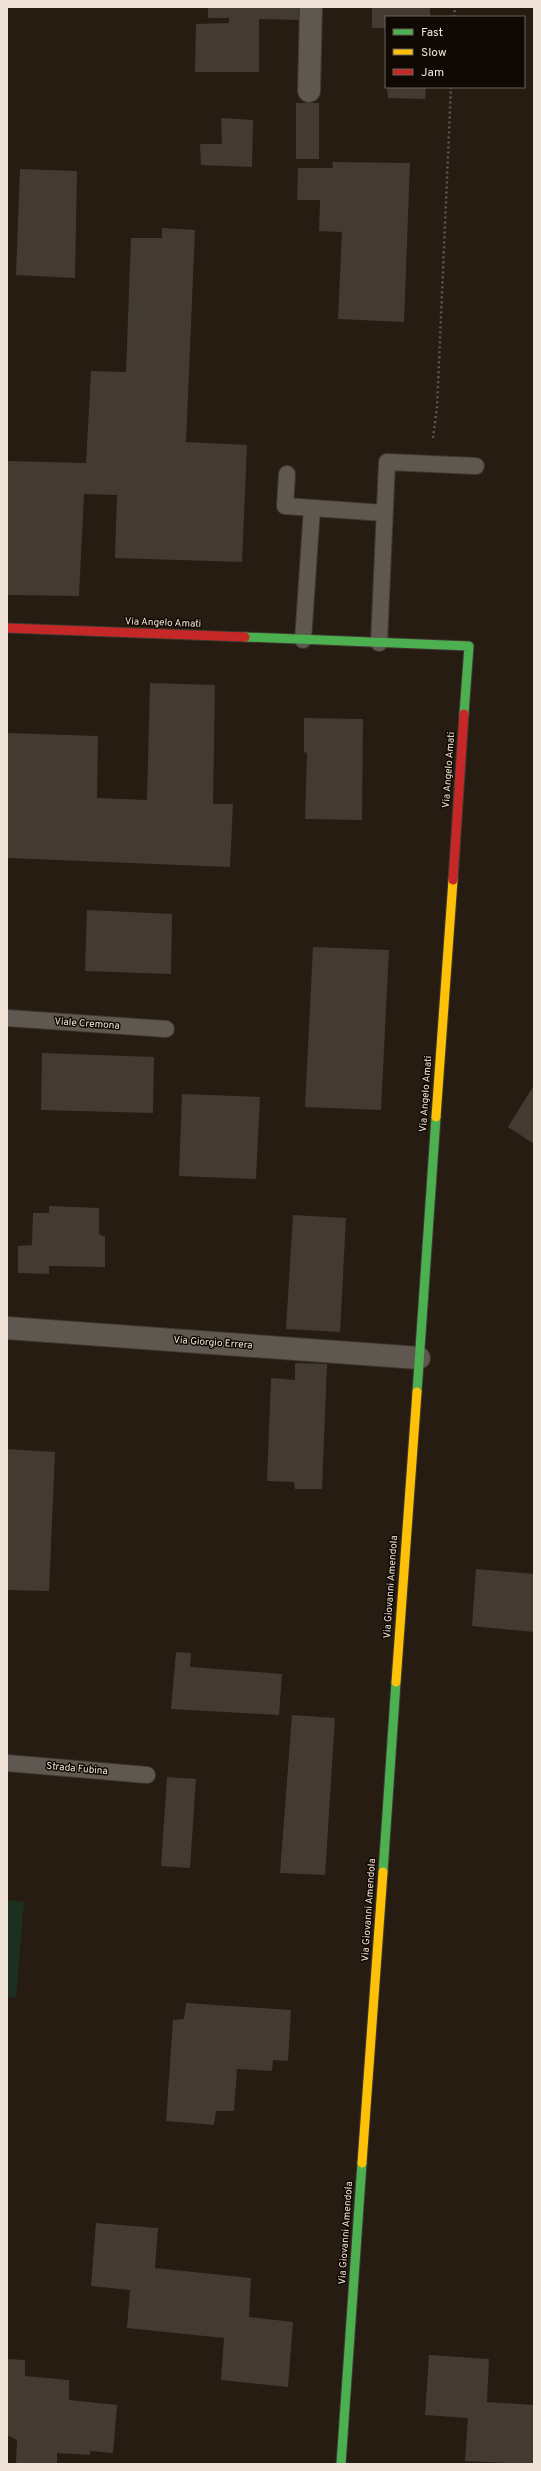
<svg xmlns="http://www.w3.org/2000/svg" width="541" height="2471" font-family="Overpass,sans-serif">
	<rect width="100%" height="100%" fill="#261c11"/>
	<path fill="#1b301e" d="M 7,1900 L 24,1902 L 16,1998 L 7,1997 Z"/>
	<path fill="#433b31" d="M 208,7 L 301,7 L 301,20 L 259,19 L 259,72 L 195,72 L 196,24 L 229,23 L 229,18 L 208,18 Z
		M 372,7 L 430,7 L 430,17 L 386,17 L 386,28 L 372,28 Z
		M 387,87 L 426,87 L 425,99 L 388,98 Z
		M 296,103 L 319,103 L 319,159 L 296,159 Z
		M 221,118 L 253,120 L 252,167 L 201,165 L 200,144 L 222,144 Z
		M 332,162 L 410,163 L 404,322 L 338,319 L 342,232 L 319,231 L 320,200 L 297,200 L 298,168 L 333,168 Z
		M 20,169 L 77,171 L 75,278 L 16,275 Z
		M 162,228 L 195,230 L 186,442 L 247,445 L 242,562 L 115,558 L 117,495 L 84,494 L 79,596 L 7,595 L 7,461 L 86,463 L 91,371 L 126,372 L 131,238 L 162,238 Z
		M 150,683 L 215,685 L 213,804 L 233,804 L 230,867 L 7,858 L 7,733 L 98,736 L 97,798 L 147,800 Z
		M 304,718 L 363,719 L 362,820 L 305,819 L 307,753 L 304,752 Z
		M 87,910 L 172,914 L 171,974 L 85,971 Z
		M 313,947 L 389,950 L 381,1110 L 305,1107 Z
		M 42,1053 L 154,1057 L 153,1113 L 41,1110 Z
		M 534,1085 L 534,1144 L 508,1127 Z
		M 182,1094 L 260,1097 L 256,1179 L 179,1176 Z
		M 49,1206 L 99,1208 L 99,1234 L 105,1237 L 105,1267 L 49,1266 L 49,1274 L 18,1273 L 18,1246 L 32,1245 L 33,1213 L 49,1213 Z
		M 293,1215 L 346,1218 L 340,1332 L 286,1329 Z
		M 295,1363 L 327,1364 L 322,1489 L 295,1489 L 294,1482 L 267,1481 L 271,1378 L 295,1380 Z
		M 7,1449 L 55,1452 L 49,1591 L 7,1590 Z
		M 476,1569 L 534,1574 L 534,1632 L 472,1626 Z
		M 176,1652 L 191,1653 L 190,1667 L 282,1674 L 279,1715 L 171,1709 Z
		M 292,1715 L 335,1718 L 325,1875 L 280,1873 Z
		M 167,1777 L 196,1779 L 190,1868 L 161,1866 Z
		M 186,2003 L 291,2010 L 288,2061 L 273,2060 L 272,2071 L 237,2069 L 234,2111 L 216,2111 L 214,2125 L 166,2121 L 173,2020 L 184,2019 Z
		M 96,2223 L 158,2228 L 155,2268 L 251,2278 L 249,2317 L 293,2322 L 288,2387 L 221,2380 L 224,2338 L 127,2328 L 130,2290 L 91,2286 Z
		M 429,2355 L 489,2359 L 487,2402 L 534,2405 L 534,2464 L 465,2461 L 468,2418 L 425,2415 Z
		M 7,2359 L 25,2360 L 25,2376 L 69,2380 L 69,2400 L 117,2405 L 113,2453 L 90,2451 L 90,2455 L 57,2453 L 57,2464 L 16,2464 L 17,2440 L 7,2435 Z"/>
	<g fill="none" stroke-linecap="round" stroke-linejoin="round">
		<g stroke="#403831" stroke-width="18">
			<path id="lane" d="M 287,474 L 285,506 L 384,513
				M 303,640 L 312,508
				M 379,643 L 387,462 L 476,466
				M 7,1018 L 166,1029
				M 7,1763 L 147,1775"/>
		</g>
		<g stroke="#403831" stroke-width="24">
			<path id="street" d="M 309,91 L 311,7
				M 7,1328 L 419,1358"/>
		</g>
		<g stroke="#403831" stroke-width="11">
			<path id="fast" d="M 245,637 L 469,646 L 464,714
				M 417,1392 L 436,1117
				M 383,1872 L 396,1682
				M 341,2464 L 362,2163"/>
		</g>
		<g stroke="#403831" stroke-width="11">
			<path id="slow" d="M 436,1117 L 453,880
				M 396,1682 L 417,1392
				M 362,2163 L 383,1872"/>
		</g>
		<g stroke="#403831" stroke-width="11">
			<path id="jam" d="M 7,628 L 245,637
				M 453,880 L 464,714"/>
		</g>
		<path stroke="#5f5850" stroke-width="2.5" stroke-dasharray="2 3" stroke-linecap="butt" d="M 454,17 L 455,7
			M 433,438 L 437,408 L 451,87"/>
		<use href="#lane" stroke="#5f5850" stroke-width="16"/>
		<use href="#street" stroke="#5f5850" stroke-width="22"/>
		<use href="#fast" stroke="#4caf50" stroke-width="9"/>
		<use href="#slow" stroke="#ffc107" stroke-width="9"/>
		<use href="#jam" stroke="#c62828" stroke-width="9"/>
	</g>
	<g text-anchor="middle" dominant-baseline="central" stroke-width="3" stroke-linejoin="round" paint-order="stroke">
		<g font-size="10" fill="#f0e4d8" stroke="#100903">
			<text transform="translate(163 623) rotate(2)">Via Angelo Amati</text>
			<text transform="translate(449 770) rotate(-86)">Via Angelo Amati</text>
			<text transform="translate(87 1024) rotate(4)">Viale Cremona</text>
			<text transform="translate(426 1094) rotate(-86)">Via Angelo Amati</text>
			<text transform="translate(213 1343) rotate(4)">Via Giorgio Errera</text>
			<text transform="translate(391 1587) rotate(-86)">Via Giovanni Amendola</text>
			<text transform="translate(77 1769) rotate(5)">Strada Fubina</text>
			<text transform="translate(369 1910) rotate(-86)">Via Giovanni Amendola</text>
			<text transform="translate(346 2233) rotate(-86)">Via Giovanni Amendola</text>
		</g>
	</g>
	<rect width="541" height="2471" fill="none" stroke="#f0e4d8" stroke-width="16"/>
	<rect x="385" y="16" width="140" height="72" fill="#100903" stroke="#6a6158"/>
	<rect x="393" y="29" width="20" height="6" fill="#4caf50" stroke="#6a6158"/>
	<text x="421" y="36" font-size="12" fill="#f0e4d8">Fast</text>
	<rect x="393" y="49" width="20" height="6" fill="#ffc107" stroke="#6a6158"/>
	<text x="421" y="56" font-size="12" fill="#f0e4d8">Slow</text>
	<rect x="393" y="69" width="20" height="6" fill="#c62828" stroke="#6a6158"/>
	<text x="421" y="76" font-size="12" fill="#f0e4d8">Jam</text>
</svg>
